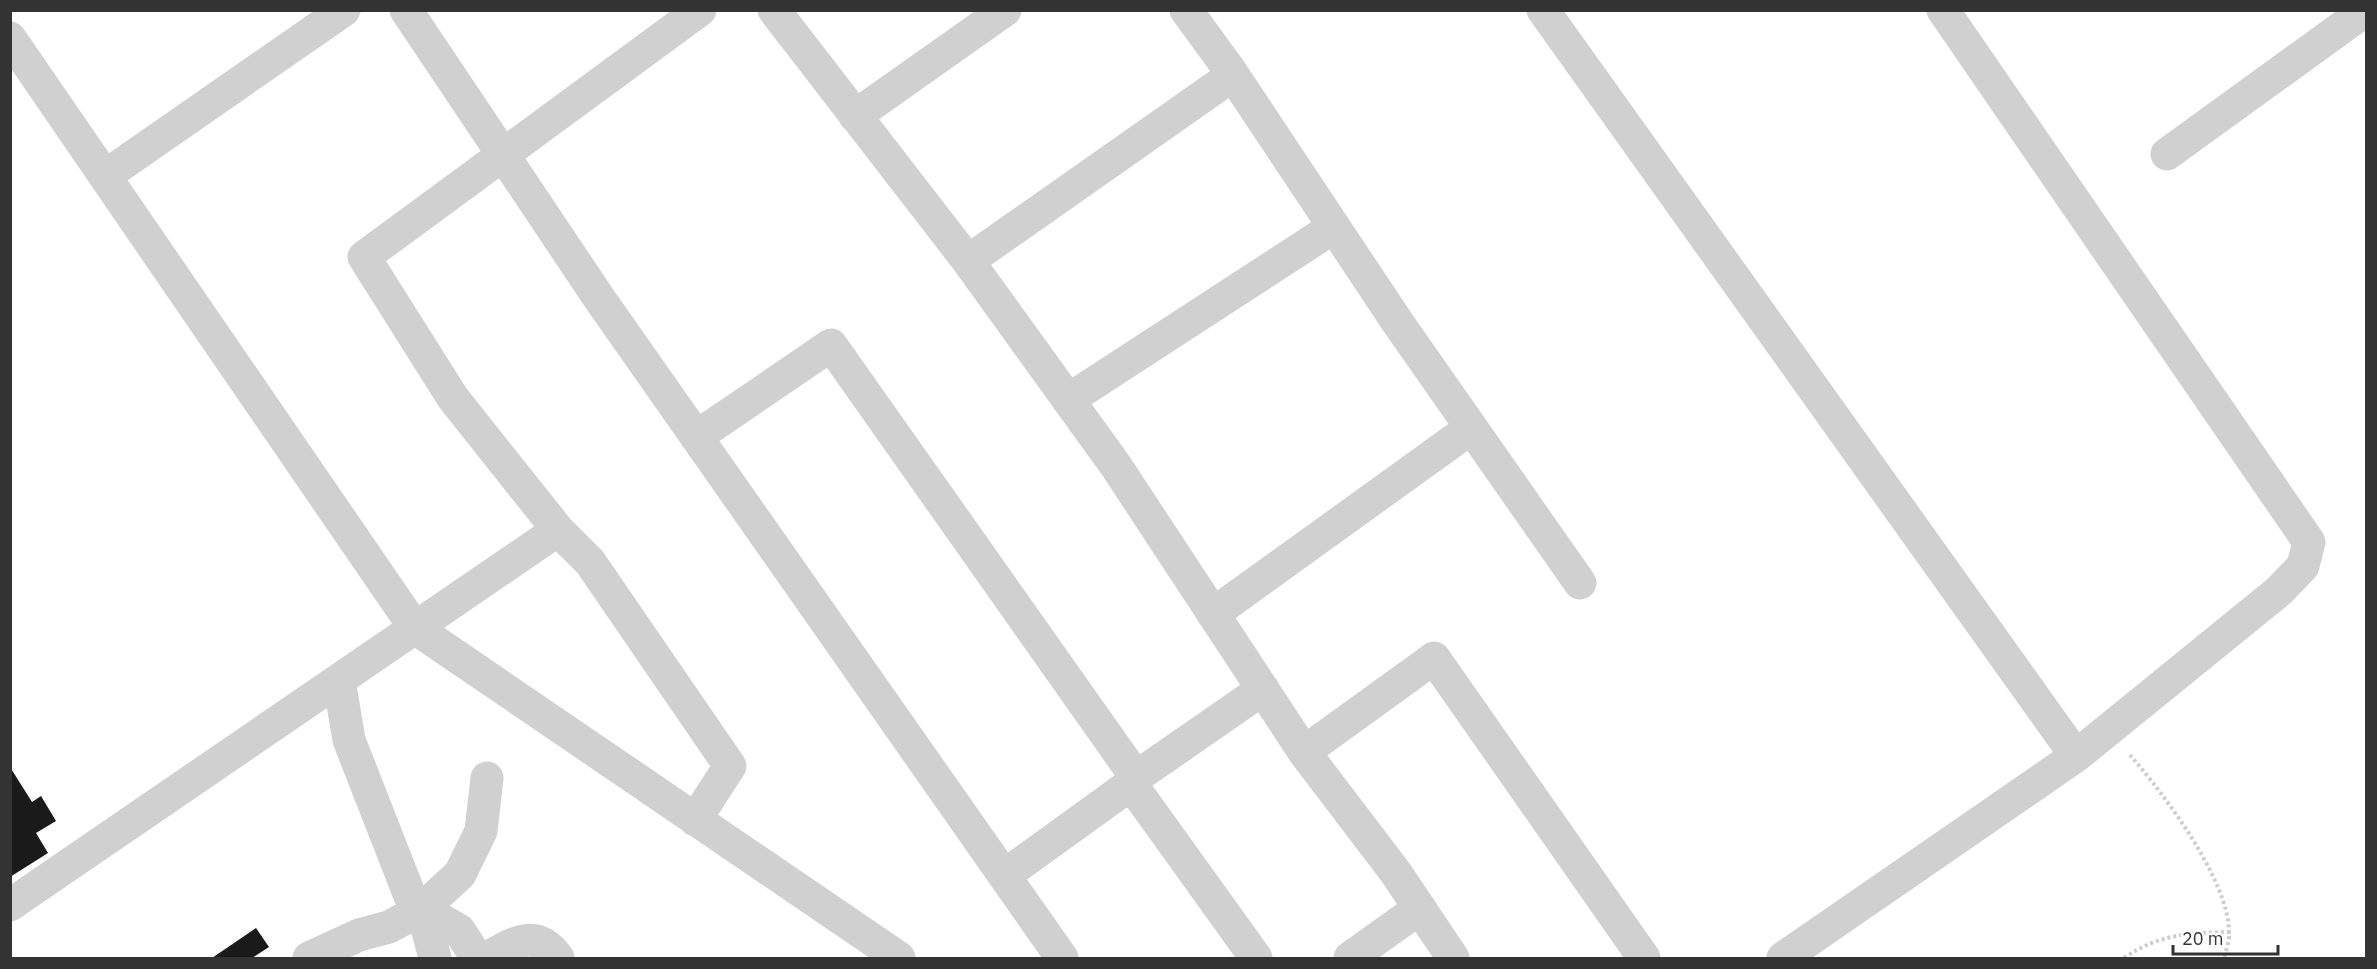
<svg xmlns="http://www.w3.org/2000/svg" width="2377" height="969" font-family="'IBM Plex Sans',sans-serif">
	<rect width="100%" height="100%" fill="#fff"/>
	<path fill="#1a1a1a" d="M 10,767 L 32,802 L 41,796 L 56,821 L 36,833 L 48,853 L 10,877 Z
		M 256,928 L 269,947 L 252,958 L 212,958 Z"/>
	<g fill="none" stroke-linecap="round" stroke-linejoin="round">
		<path stroke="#cdcdcd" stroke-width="4" stroke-dasharray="3 3" stroke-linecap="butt" d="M 2130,755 C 2164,794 2228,879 2229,931 C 2230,940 2226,950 2224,958
			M 2124,958 C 2159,934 2188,933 2230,932"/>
		<path stroke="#d0d0d0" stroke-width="33" d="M 406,10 L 599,298 L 1062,958
			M 774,10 L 968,261 L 1116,466 L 1304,752 L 1434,658 L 1644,958
			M 1186,10 L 1229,69 L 1398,323 L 1580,583
			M 1543,10 L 2076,756
			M 10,38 L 415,628 L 899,958
			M 855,116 L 1005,10
			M 2167,154 L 2366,10
			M 105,176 L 344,10
			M 968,261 L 1233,75
			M 1068,400 L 1334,227
			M 696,437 L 831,345 L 1136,777 L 1131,784 L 1256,958
			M 558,530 L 590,562 L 730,766 L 695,820
			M 1213,614 L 1471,428
			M 339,680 L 349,740 L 410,896 L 422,909 L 435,958
			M 1304,752 L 1396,873 L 1453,958
			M 1136,777 L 1263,689
			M 1005,875 L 1131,784
			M 10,905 L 558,530 L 453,398 L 364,257 L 700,10
			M 422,909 L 459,930 L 477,958
			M 309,958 L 359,935 L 389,927 L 422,909 L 460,874 L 481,831 L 487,778
			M 487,958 C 514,943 536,927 558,958
			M 1350,958 L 1420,908
			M 1783,958 L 2076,756 L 2279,591 L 2303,566 L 2309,542 L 1943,10"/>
	</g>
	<rect width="2377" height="969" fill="none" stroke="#333333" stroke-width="24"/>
	<path d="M2173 945v9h105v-9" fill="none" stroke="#333333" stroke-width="3"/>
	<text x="2182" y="945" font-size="18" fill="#333333" stroke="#ffffff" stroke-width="4.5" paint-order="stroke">20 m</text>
</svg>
